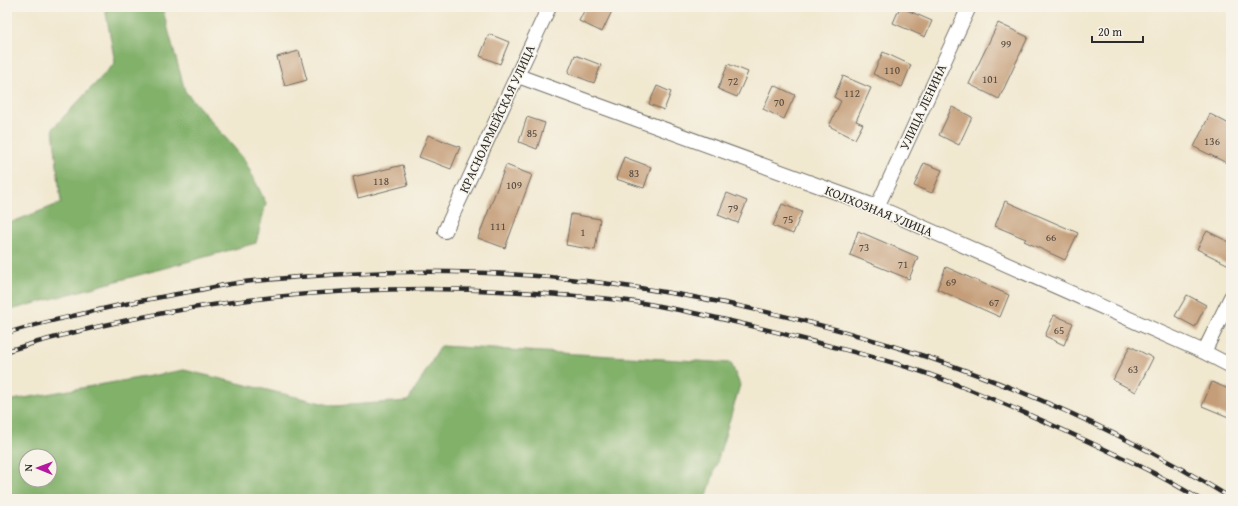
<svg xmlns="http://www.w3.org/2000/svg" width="1238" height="506" font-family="'Gentium Book Plus',serif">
	<rect width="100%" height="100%" fill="#f7f3e8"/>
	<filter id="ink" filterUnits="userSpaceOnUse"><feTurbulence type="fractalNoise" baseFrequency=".025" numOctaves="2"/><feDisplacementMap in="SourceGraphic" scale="8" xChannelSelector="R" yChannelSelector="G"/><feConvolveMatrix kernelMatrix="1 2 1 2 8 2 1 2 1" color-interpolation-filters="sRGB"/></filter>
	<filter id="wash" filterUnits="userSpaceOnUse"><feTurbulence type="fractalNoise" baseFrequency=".012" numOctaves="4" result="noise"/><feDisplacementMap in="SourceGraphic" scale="16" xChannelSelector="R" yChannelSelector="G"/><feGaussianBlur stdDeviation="0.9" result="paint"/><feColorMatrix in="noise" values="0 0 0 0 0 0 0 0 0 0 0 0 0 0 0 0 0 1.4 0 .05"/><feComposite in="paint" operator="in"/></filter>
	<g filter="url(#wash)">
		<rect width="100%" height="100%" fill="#f1e8d0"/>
		<path fill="#82b16b" stroke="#566e4b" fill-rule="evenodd" d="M 105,7 L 162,7 L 185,91 L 244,159 L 266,203 L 256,243 L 7,311 L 7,224 L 61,203 L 53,128 L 115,63 Z
			M 441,346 L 731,363 L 740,385 L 706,499 L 7,499 L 7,401 L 184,370 L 334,406 L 408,401 ZM 26,456 L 50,456 L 50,480 L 26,480 Z"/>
		<g id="blocks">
			<path fill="#c59e79" d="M 586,7 L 604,7 L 612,11 L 602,32 L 579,21 Z
				M 900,7 L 932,21 L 925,37 L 893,23 Z
				M 998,23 L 1028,37 L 999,99 L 969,84 Z
				M 489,34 L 509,42 L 500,64 L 480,56 Z
				M 299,51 L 307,80 L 285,86 L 277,57 Z
				M 883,52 L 911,65 L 902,87 L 873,74 Z
				M 575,55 L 601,65 L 594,83 L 568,73 Z
				M 728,64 L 748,72 L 737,97 L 718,89 Z
				M 843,76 L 871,88 L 856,121 L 863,124 L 855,139 L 829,126 L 841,101 L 834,97 Z
				M 774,85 L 795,95 L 784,119 L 763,109 Z
				M 657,86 L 671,92 L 664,110 L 649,104 Z
				M 952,107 L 972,117 L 959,145 L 939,135 Z
				M 1210,114 L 1231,125 L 1231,165 L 1194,147 Z
				M 527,117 L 545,123 L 537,149 L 519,142 Z
				M 428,135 L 460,147 L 451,169 L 419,157 Z
				M 624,157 L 651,167 L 644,188 L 616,179 Z
				M 924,163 L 942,170 L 932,193 L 914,186 Z
				M 403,165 L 408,185 L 358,198 L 353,177 Z
				M 506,165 L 532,175 L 505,248 L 478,238 Z
				M 727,193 L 747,201 L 738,223 L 718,215 Z
				M 1005,201 L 1078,233 L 1065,260 L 1024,241 L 1026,239 L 995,226 Z
				M 782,204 L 802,212 L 793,234 L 773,226 Z
				M 571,214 L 600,219 L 595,250 L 566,245 Z
				M 858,231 L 918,257 L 909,279 L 850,255 Z
				M 1207,231 L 1231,243 L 1231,266 L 1197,249 Z
				M 946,267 L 1009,295 L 1000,317 L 937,289 Z
				M 1187,295 L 1206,305 L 1195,327 L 1175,316 Z
				M 1054,315 L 1073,323 L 1064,345 L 1045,336 Z
				M 1130,346 L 1153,358 L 1136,392 L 1113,380 Z
				M 1212,382 L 1231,390 L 1231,418 L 1202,406 Z"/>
		</g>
	</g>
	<g filter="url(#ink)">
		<use href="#blocks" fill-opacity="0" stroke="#706d65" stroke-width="1"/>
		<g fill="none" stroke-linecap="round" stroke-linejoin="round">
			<g stroke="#706d65" stroke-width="16">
				<path id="street" d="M 518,76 L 877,207 L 1204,352 L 1231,366
					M 877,207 L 969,7
					M 445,231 L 549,7
					M 1204,352 L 1231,297"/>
			</g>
			<use href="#street" stroke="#fff" stroke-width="14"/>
			<g stroke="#2b2b2b" stroke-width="4.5">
				<path id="rail" d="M 7,333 C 35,324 65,318 94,311 C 127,303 160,297 194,291 C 210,288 227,284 244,282 C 358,270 480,267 595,282 C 816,309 1041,381 1231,498
					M 7,351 C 181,298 367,279 547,294 C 586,297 626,299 664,307 C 711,316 758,327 803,339 C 833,347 864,354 894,363 C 946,378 1000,402 1050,424 C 1100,447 1153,470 1199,499"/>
			</g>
			<use href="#rail" stroke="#f7f3e8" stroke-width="3" stroke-dasharray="9" stroke-linecap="butt"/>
		</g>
	</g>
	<g text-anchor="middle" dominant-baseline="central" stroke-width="3" stroke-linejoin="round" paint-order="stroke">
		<g font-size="11" fill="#52483e">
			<text x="1006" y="44">99</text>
			<text x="892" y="70">110</text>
			<text x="990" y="79">101</text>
			<text x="733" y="81">72</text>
			<text x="852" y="93">112</text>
			<text x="779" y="102">70</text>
			<text x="532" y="133">85</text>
			<text x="1212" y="141">136</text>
			<text x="634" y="173">83</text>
			<text x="381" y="181">118</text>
			<text x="514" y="185">109</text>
			<text x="733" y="208">79</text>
			<text x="788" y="219">75</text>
			<text x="498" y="226">111</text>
			<text x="583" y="232">1</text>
			<text x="1051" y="237">66</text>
			<text x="864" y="247">73</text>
			<text x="903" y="264">71</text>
			<text x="951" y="282">69</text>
			<text x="994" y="302">67</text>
			<text x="1059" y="330">65</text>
			<text x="1133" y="369">63</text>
		</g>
		<g font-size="13" fill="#2b2b2b" stroke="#f7f3e8">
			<text transform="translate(923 107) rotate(-65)">УЛИЦА ЛЕНИНА</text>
			<text transform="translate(497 119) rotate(-65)">КРАСНОАРМЕЙСКАЯ УЛИЦА</text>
			<text transform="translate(879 211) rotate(22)">КОЛХОЗНАЯ УЛИЦА</text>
		</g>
	</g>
	<rect width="1238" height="506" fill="none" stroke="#f7f3e8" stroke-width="24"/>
	<g transform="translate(38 468) rotate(271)"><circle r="19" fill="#f7f3e8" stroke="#a5a39c"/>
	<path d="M0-3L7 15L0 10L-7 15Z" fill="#b5179e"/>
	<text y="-6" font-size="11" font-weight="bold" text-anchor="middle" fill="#2b2b2b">N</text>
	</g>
	<path d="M1092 36v6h51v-6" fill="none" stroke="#2b2b2b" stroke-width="2"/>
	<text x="1098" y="36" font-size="12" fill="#2b2b2b" stroke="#f7f3e8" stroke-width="3" paint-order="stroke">20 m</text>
</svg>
